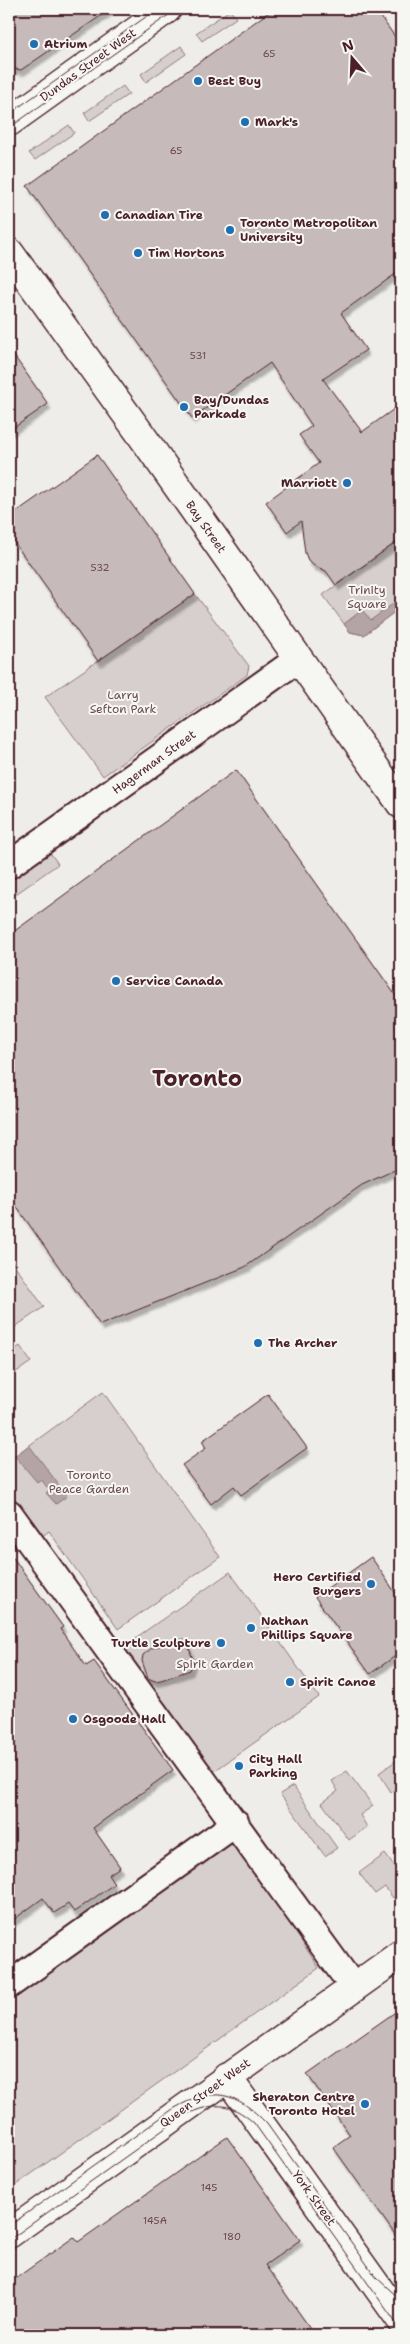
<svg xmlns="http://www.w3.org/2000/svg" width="410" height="2344" font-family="'Shantell Sans',sans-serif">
	<defs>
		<filter id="shadow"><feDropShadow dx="3" dy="5.5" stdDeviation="1" flood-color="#0004"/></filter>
	</defs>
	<rect width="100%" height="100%" fill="#efedea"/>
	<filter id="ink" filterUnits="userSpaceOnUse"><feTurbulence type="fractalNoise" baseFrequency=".02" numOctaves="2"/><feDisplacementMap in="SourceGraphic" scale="10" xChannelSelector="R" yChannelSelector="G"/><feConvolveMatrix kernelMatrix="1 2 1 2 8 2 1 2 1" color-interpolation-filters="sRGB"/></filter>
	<g filter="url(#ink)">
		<path fill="#d7cfce" stroke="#90777c" d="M 230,10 L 236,18 L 202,41 L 196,33 Z
			M 181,46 L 186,54 L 146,82 L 141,74 Z
			M 123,86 L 129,94 L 89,121 L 84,113 Z
			M 69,125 L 74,133 L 35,160 L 29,153 Z
			M 401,539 L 401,607 L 364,635 L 350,632 L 323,595 Z
			M 195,594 L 249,666 L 247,675 L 103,776 L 45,697 Z
			M 49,851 L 58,864 L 9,899 L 9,879 Z
			M 9,1257 L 44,1307 L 9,1331 Z
			M 20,1346 L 31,1362 L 9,1377 L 9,1354 Z
			M 103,1392 L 220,1557 L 118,1629 L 49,1531 L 40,1538 L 9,1493 L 9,1460 Z
			M 230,1572 L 319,1697 L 213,1772 L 121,1648 Z
			M 401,1757 L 401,1785 L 391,1792 L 379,1773 Z
			M 347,1771 L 373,1806 L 360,1815 L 367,1827 L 349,1840 L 322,1803 L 338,1791 L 332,1781 Z
			M 293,1786 L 337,1848 L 325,1856 L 280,1794 Z
			M 234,1838 L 319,1968 L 9,2190 L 9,2000 Z
			M 385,1854 L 401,1876 L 401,1893 L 393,1898 L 385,1887 L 375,1894 L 359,1873 Z"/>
		<path fill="#b4a4a5" stroke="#8a6f74" d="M 401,598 L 401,607 L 364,635 L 350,632 L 344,624 L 362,610 L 371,620 Z
			M 29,1445 L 67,1496 L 56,1504 L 46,1493 L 49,1490 L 41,1479 L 37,1482 L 15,1456 Z"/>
		<path fill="#c6babb" stroke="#4a1f2b" filter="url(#shadow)" d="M 9,9 L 111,9 L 21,70 L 9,68 Z
			M 273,9 L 375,9 L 401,45 L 401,270 L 341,313 L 366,350 L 323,379 L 362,432 L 401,404 L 401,539 L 336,585 L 326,571 L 313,565 L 308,560 L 305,553 L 301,521 L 287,532 L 266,502 L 319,463 L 299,435 L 312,426 L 270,363 L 192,418 L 27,186 Z
			M 9,349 L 48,404 L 9,431 Z
			M 97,455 L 195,594 L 98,661 L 9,535 L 9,517 Z
			M 236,770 L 401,1003 L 401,1167 L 362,1185 L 245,1267 L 100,1325 L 9,1196 L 9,935 Z
			M 268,1394 L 307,1448 L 241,1495 L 234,1486 L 211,1504 L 182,1465 L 206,1448 L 202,1441 Z
			M 9,1552 L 63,1627 L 60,1629 L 86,1666 L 94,1661 L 173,1770 L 93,1828 L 120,1867 L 108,1875 L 114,1884 L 74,1912 L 68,1904 L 54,1913 L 43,1898 L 9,1923 Z
			M 371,1557 L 401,1601 L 401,1652 L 370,1674 L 315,1597 Z
			M 184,1639 L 188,1645 L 193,1660 L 190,1670 L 161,1680 L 155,1681 L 148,1678 L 142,1661 L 143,1655 L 152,1648 Z
			M 401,2008 L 401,2243 L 333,2147 L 350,2135 L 307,2074 Z
			M 227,2137 L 300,2240 L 265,2265 L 315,2335 L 9,2335 L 9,2283 L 74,2237 L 78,2242 Z"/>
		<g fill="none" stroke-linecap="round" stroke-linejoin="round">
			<g stroke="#4a1f2b" stroke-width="30">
				<path id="street" d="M 9,865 L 298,659
					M 9,1513 L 354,1988
					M 9,1985 L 236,1823"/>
			</g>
			<g stroke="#4a1f2b" stroke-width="31">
				<path id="secondary" d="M 9,122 L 167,9
					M 227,2077 L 401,2320
					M 9,2234 L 401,1954"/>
			</g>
			<g stroke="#4a1f2b" stroke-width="31">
				<path id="primary" d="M 9,252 L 142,436 L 401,804"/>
			</g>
			<use href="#street" stroke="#f6f6f2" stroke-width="26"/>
			<use href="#secondary" stroke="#f6f6f2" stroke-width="28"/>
			<use href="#primary" stroke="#f6f6f2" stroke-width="28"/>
			<path stroke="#4a1f2b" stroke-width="1" d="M 9,114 L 157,9
				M 9,128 L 177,9
				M 9,2226 L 173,2109 C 213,2086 236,2091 267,2124 L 376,2277 L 401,2300
				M 9,2240 L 184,2115 C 214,2103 228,2100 254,2123 L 401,2330"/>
		</g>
	</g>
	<g fill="#1f6fb2" stroke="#f6f6f2" stroke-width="2">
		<circle cx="34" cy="44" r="5"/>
		<circle cx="198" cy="81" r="5"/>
		<circle cx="245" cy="122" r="5"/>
		<circle cx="105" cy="215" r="5"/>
		<circle cx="230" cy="230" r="5"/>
		<circle cx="138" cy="253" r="5"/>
		<circle cx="184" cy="407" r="5"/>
		<circle cx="347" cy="483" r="5"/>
		<circle cx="116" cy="981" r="5"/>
		<circle cx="258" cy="1343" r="5"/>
		<circle cx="371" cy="1584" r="5"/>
		<circle cx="251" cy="1628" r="5"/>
		<circle cx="221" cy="1643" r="5"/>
		<circle cx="290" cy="1682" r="5"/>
		<circle cx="73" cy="1719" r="5"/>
		<circle cx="239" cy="1766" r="5"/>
		<circle cx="365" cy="2104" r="5"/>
	</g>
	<g text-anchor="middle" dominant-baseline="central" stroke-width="4" stroke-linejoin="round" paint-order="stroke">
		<g font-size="10" fill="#69464f">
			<text x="269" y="53">65</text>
			<text x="176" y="150">65</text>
			<text x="198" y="355">531</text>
			<text x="100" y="567">532</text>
			<text x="209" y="2187">145</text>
			<text x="155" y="2220">145A</text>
			<text x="232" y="2236">180</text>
		</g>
		<g font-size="12" font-weight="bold" fill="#4a1f2b" stroke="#f6f6f2" text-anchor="start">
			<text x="44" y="44">Atrium</text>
			<text x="208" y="81">Best Buy</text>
			<text x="255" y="122">Mark's</text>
			<text x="115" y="215">Canadian Tire</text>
			<text x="240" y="223">Toronto Metropolitan<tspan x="240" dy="14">University</tspan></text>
			<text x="148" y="253">Tim Hortons</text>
			<text x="194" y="400">Bay/Dundas<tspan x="194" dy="14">Parkade</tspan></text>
			<text x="337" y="483" text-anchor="end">Marriott</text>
			<text x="126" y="981">Service Canada</text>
			<text x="268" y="1343">The Archer</text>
			<text x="361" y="1577" text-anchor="end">Hero Certified<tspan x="361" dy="14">Burgers</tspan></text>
			<text x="261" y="1621">Nathan<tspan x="261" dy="14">Phillips Square</tspan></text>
			<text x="211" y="1643" text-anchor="end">Turtle Sculpture</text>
			<text x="300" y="1682">Spirit Canoe</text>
			<text x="83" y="1719">Osgoode Hall</text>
			<text x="249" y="1759">City Hall<tspan x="249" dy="14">Parking</tspan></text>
			<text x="355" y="2097" text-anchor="end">Sheraton Centre<tspan x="355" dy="14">Toronto Hotel</tspan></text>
		</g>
		<g font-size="12" fill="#4a1f2b" stroke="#f6f6f2">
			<text transform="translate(88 65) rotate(-36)">Dundas Street West</text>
			<text transform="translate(206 527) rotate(55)">Bay Street</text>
			<text transform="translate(154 762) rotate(-36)">Hagerman Street</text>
			<text transform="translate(205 2093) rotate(-36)">Queen Street West</text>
			<text transform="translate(314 2198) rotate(54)">York Street</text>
		</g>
		<g font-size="12" fill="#6d4b54" stroke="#f6f6f2">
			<text x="367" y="590">Trinity<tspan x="367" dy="14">Square</tspan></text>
			<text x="123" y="695">Larry<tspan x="123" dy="14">Sefton Park</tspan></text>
			<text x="89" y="1475">Toronto<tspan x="89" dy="14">Peace Garden</tspan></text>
			<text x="215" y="1664">Spirit Garden</text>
		</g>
		<g font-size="22" font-weight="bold" fill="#4a1f2b" stroke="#f6f6f2">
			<text x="197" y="1078">Toronto</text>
		</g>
	</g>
	<rect width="410" height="2344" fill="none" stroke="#f6f6f2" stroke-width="30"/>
	<rect x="15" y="15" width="380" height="2314" fill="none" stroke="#4a1f2b" stroke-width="2" filter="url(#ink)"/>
	<g transform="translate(352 58) rotate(341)" stroke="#f6f6f2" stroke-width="4" paint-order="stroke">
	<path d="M0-4L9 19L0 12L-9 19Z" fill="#4a1f2b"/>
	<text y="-8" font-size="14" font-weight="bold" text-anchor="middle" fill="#4a1f2b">N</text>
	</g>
</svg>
